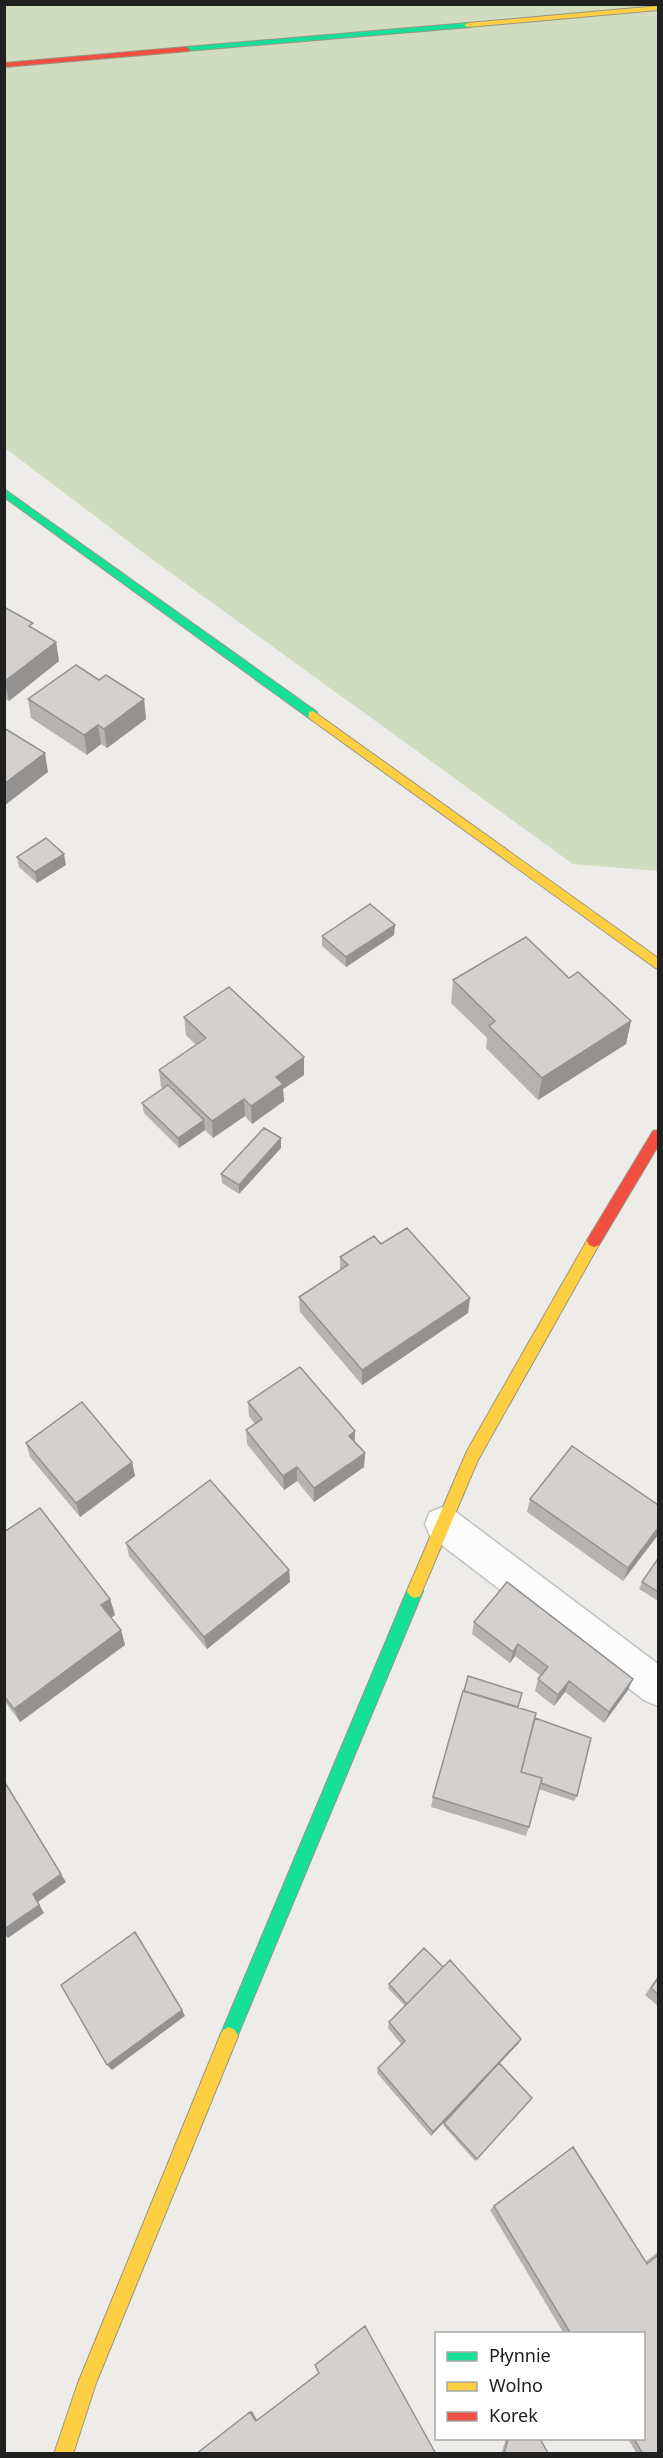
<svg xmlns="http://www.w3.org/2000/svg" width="663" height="2458" font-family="'Noto Sans',sans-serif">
	<rect width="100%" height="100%" fill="#eeece9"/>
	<path fill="#cfdcc0" d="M 4,5 L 658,5 L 658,871 L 573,864 L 149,557 L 5,448 Z"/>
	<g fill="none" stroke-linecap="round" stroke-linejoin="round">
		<g stroke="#c4c3c1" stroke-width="3">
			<path id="street" d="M 443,1507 L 456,1512 L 658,1664 L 658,1706 L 644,1700 L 430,1536 L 425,1524 L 430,1512 Z"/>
		</g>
		<g stroke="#999681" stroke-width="2">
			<path id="fast" d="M 468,23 L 472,25 L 471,27 L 186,51 L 182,49 L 186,47 Z
				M 4,489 L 317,712 L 317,718 L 309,718 L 4,497 Z
				M 415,1584 L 420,1586 L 423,1591 L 235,2042 L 229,2045 L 223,2042 L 220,2036 L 407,1591 L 410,1586 Z"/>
		</g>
		<g stroke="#999681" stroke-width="2">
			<path id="slow" d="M 658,6 L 658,10 L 468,27 L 464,25 L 468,23 Z
				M 313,711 L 658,958 L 658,969 L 654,967 L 309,718 L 309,712 Z
				M 594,1235 L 599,1237 L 601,1241 L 478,1460 L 420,1596 L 415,1598 L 410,1596 L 407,1591 L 467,1451 L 589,1237 Z
				M 229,2027 L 235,2030 L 238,2036 L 96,2383 L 73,2454 L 54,2454 L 78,2383 L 220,2036 L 223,2030 Z"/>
		</g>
		<g stroke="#999681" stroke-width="2">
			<path id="jam" d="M 186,47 L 190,49 L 189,51 L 4,67 L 4,63 Z
				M 658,1130 L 658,1146 L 599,1245 L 594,1247 L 589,1245 L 587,1241 L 589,1237 L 653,1131 Z"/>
		</g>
		<use href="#street" fill="#fcfcfc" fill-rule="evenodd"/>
		<use href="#fast" fill="#16e098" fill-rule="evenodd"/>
		<use href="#slow" fill="#ffcf43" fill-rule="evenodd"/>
		<use href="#jam" fill="#f24e42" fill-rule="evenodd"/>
	</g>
	<path fill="#b5b3b1" d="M 4,607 L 34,629 L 56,642 L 59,661 L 9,701 L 4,698 Z
		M 99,680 L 144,699 L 146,719 L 107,748 L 101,744 L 87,755 L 31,718 L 28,699 Z
		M 17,857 L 66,865 L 37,883 L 19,867 Z
		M 394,935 L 346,967 L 322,946 L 322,936 Z
		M 453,980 L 631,1021 L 626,1044 L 538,1100 L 486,1048 L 487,1038 L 451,1003 Z
		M 184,1017 L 304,1057 L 304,1075 L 283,1089 L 284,1101 L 252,1124 L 245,1116 L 213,1138 L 205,1130 L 179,1148 L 144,1113 L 142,1103 L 163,1089 L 161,1087 L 159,1070 L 196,1045 L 186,1035 Z
		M 281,1148 L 239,1194 L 222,1183 L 221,1174 Z
		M 381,1244 L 470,1298 L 468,1313 L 362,1385 L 300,1312 L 299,1297 L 340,1270 L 340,1257 Z
		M 248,1402 L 355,1431 L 355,1441 L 365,1453 L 364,1467 L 314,1502 L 297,1481 L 284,1490 L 247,1444 L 246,1430 L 255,1424 L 249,1416 Z
		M 26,1443 L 132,1462 L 135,1476 L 80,1517 L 30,1457 Z
		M 530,1499 L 658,1505 L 623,1581 L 527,1512 Z
		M 4,1532 L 110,1599 L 115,1615 L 111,1618 L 121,1630 L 125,1645 L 20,1722 L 4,1700 Z
		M 126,1543 L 289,1570 L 290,1582 L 207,1649 L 129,1556 Z
		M 658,1560 L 658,1601 L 639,1589 L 642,1582 Z
		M 474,1622 L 628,1690 L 604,1723 L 565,1692 L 554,1706 L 535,1691 L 538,1679 L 541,1676 L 515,1656 L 510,1663 L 472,1634 Z
		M 518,1707 L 535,1718 L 577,1796 L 574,1801 L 539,1789 L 529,1827 L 526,1836 L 431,1807 L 433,1797 Z
		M 443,1967 L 521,2039 L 518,2044 L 500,2063 L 532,2098 L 475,2161 L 443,2125 L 454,2111 L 431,2136 L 377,2073 L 378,2068 L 401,2044 L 388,2028 L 389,2022 L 405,2006 L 388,1988 L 389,1984 Z
		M 658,1976 L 658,2006 L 645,1995 Z
		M 494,2206 L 645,2262 L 658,2252 L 658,2454 L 637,2454 L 628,2439 L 644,2439 L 644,2334 L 564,2334 L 490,2210 Z
		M 506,2439 L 540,2439 L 547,2454 L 501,2454 Z"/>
	<path fill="#949290" d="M 56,642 L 59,661 L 9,701 L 5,681 Z
		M 144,699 L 146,719 L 107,748 L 104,729 Z
		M 98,725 L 101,744 L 87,755 L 84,735 Z
		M 45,753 L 48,772 L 4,806 L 4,784 Z
		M 64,854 L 66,865 L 37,883 L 35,872 Z
		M 395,925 L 394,935 L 346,967 L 346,957 Z
		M 631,1021 L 626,1044 L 538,1100 L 542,1078 Z
		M 304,1057 L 304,1075 L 283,1089 L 284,1101 L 252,1124 L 251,1106 L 276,1077 Z
		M 244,1099 L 245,1116 L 213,1138 L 212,1121 Z
		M 204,1120 L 205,1130 L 179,1148 L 178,1138 Z
		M 281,1138 L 281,1148 L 239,1194 L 239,1185 Z
		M 470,1298 L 468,1313 L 362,1385 L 362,1370 Z
		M 355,1431 L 354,1445 L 349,1436 Z
		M 365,1453 L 364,1467 L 314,1502 L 314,1488 Z
		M 132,1462 L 135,1476 L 80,1517 L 76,1503 Z
		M 297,1467 L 297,1481 L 284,1490 L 283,1476 Z
		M 658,1528 L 658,1535 L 623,1581 L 628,1568 Z
		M 289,1570 L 290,1582 L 207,1649 L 204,1637 Z
		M 110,1599 L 115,1615 L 106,1621 L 101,1605 Z
		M 121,1630 L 125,1645 L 20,1722 L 14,1709 Z
		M 518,1644 L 515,1656 L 510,1663 L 513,1652 Z
		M 633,1679 L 628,1690 L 604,1723 L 609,1712 Z
		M 569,1681 L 565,1692 L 554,1706 L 558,1695 Z
		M 61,1874 L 66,1882 L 38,1902 L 44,1913 L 8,1938 L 4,1933 L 4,1929 L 33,1894 Z
		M 182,2010 L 185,2016 L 112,2070 L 107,2065 Z
		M 521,2039 L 518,2044 L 431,2136 L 433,2132 Z
		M 252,2411 L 257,2420 L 256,2421 L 250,2412 Z"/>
	<path fill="#d3d0ce" stroke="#949290" stroke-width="1.5" d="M 4,607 L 33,623 L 29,626 L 56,642 L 5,681 Z
		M 76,665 L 99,680 L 106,675 L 144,699 L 104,729 L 98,725 L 84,735 L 28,699 Z
		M 4,728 L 45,753 L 4,784 Z
		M 46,838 L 64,854 L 35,872 L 17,857 Z
		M 370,904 L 395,925 L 346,957 L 322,936 Z
		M 526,937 L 569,978 L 578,972 L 631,1021 L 542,1078 L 489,1026 L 495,1021 L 453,980 Z
		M 229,987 L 304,1057 L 276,1077 L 283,1084 L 251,1106 L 244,1099 L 212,1121 L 159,1070 L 206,1038 L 184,1017 Z
		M 168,1085 L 204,1120 L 178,1138 L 142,1103 Z
		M 264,1128 L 281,1138 L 239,1185 L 221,1174 Z
		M 407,1228 L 470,1298 L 362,1370 L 299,1297 L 348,1265 L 340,1257 L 374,1236 L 381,1244 Z
		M 300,1367 L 355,1431 L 349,1436 L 365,1453 L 314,1488 L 297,1467 L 283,1476 L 246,1430 L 262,1419 L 248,1402 Z
		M 82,1402 L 132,1462 L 76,1503 L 26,1443 Z
		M 572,1446 L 658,1505 L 658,1528 L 628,1568 L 530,1499 Z
		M 210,1480 L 289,1570 L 204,1637 L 126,1543 Z
		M 40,1508 L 110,1599 L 101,1605 L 121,1630 L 14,1709 L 4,1696 L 4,1532 Z
		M 657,1560 L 658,1560 L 658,1592 L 642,1582 Z
		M 507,1582 L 633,1679 L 609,1712 L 569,1681 L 558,1695 L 538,1679 L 548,1667 L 518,1644 L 513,1652 L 474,1622 Z
		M 468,1676 L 522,1693 L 518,1707 L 464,1691 Z
		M 463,1691 L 536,1713 L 521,1772 L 542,1778 L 529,1827 L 433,1797 Z
		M 535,1718 L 591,1738 L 577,1796 L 541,1783 L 542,1778 L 521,1772 Z
		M 4,1781 L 61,1874 L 33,1894 L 39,1905 L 4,1929 Z
		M 135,1932 L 182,2010 L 107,2065 L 61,1985 Z
		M 424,1948 L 443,1967 L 407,2004 L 389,1984 Z
		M 450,1960 L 521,2039 L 433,2132 L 378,2068 L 405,2041 L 389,2022 Z
		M 658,1978 L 658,1995 L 651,1988 Z
		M 499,2063 L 532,2098 L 477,2159 L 444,2123 Z
		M 573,2147 L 647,2264 L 658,2255 L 658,2454 L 643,2454 L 634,2439 L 644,2439 L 644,2334 L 571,2334 L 494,2206 Z
		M 365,2326 L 436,2454 L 196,2454 L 250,2412 L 256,2421 L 319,2373 L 315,2365 Z
		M 508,2439 L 540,2439 L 547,2451 L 547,2454 L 504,2454 Z"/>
	<rect width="663" height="2458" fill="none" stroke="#202020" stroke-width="12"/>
	<rect x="435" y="2332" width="210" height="108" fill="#ffffff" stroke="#a6a6a6" stroke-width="1.5"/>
	<rect x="447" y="2352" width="30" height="9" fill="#16e098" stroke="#a6a6a6" stroke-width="1.5"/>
	<text x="489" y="2362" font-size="18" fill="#202020">Płynnie</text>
	<rect x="447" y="2382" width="30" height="9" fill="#ffcf43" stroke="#a6a6a6" stroke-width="1.5"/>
	<text x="489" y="2392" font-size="18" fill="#202020">Wolno</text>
	<rect x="447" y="2412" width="30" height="9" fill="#f24e42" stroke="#a6a6a6" stroke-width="1.5"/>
	<text x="489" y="2422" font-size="18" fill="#202020">Korek</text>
</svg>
